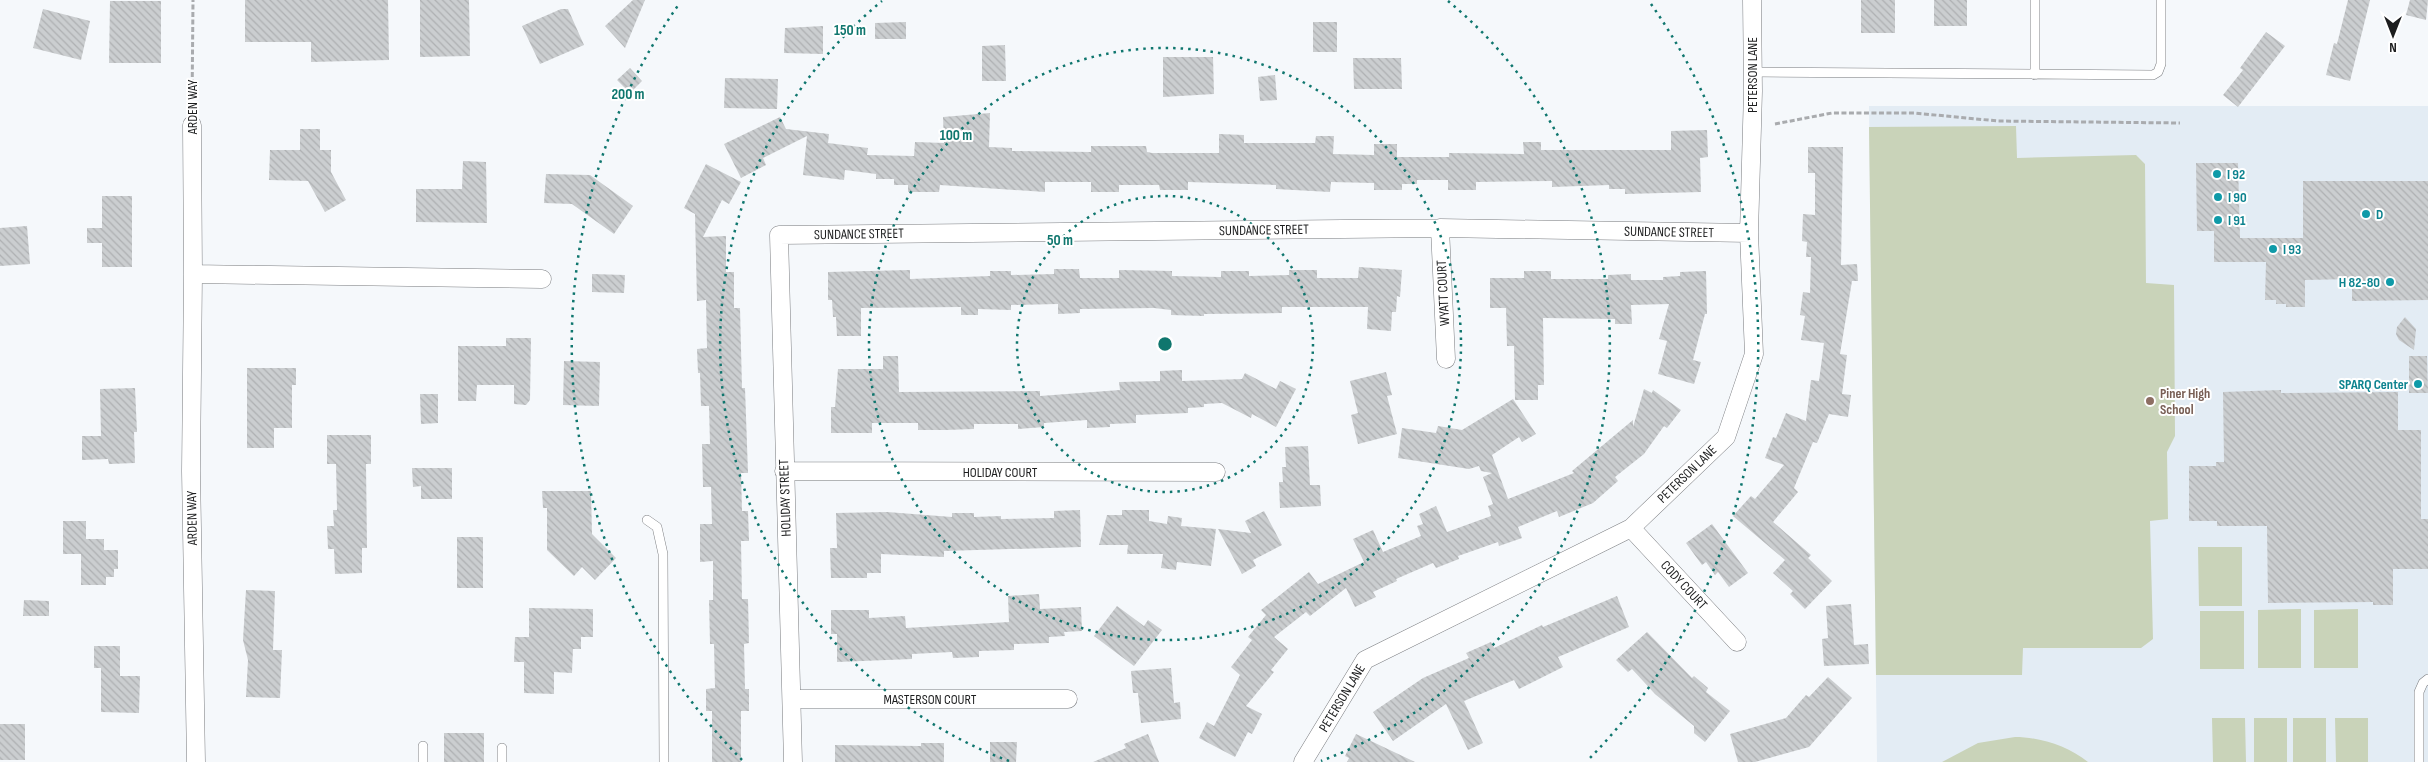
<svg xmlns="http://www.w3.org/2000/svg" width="2428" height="762" font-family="'Sofia Sans Condensed',sans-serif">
	<defs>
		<pattern id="building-back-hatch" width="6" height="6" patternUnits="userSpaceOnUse" patternTransform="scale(1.25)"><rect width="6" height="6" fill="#cbced0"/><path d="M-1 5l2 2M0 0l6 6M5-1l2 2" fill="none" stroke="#aeb0b2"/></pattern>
	</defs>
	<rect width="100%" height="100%" fill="#f5f8fb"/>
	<path fill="#e3ecf4" d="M 1869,106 L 2428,106 L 2428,762 L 1877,762 Z"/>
	<path fill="#c9d3b9" d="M 2016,126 L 2017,158 L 2136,155 L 2145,164 L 2146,283 L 2174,285 L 2175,436 L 2167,452 L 2168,519 L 2150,521 L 2153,639 L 2141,648 L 2023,648 L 2022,675 L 1876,675 L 1869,127 Z
		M 2198,547 L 2242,547 L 2242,606 L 2199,606 Z
		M 2301,609 L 2301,668 L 2258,668 L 2258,610 Z
		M 2358,609 L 2358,668 L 2314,668 L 2314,610 Z
		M 2200,611 L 2244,611 L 2244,669 L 2200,669 Z
		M 2212,718 L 2245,718 L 2246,762 L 2213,762 Z
		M 2254,718 L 2287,718 L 2287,762 L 2254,762 Z
		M 2293,718 L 2326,718 L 2326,762 L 2293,762 Z
		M 2335,718 L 2368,718 L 2368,762 L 2336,762 Z
		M 2015,737 C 2040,737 2068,746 2088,762 L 1942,762 L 1978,743 Z"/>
	<path fill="url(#building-back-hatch)" d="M 245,0 L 388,0 L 389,60 L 311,62 L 311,42 L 245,42 Z
		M 420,0 L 469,0 L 470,56 L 420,57 Z
		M 633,0 L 645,0 L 625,48 L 605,26 Z
		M 1861,0 L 1895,0 L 1895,33 L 1861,33 Z
		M 1934,0 L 1967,0 L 1967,26 L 1934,26 Z
		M 2348,0 L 2370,0 L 2350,81 L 2326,75 L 2334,43 L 2337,44 Z
		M 2410,0 L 2428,0 L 2426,20 L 2406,15 Z
		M 110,1 L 161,1 L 161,63 L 109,63 Z
		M 43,9 L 90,21 L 81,60 L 33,48 Z
		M 561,9 L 568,9 L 584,45 L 540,64 L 522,26 Z
		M 906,22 L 906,39 L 875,39 L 875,23 Z
		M 1313,22 L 1337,22 L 1337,52 L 1313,52 Z
		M 823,26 L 823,54 L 784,53 L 785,28 Z
		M 2266,32 L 2285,46 L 2238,107 L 2223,95 L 2243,70 L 2240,68 Z
		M 1005,45 L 1006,81 L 982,81 L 982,46 Z
		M 1163,57 L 1213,57 L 1214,94 L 1163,97 Z
		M 1353,58 L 1401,58 L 1402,89 L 1354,89 Z
		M 630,68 L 642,81 L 630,93 L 617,80 Z
		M 1275,75 L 1277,100 L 1260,101 L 1258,77 Z
		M 725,78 L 778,79 L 777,109 L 724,108 Z
		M 990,113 L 989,147 L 1012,148 L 1012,151 L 1091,152 L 1091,146 L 1146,146 L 1147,152 L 1152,153 L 1219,153 L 1219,134 L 1244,135 L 1244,143 L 1315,143 L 1316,136 L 1334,136 L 1333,154 L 1374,155 L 1374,144 L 1397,144 L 1397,157 L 1449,157 L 1449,153 L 1524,154 L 1523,142 L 1541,142 L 1541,150 L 1671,150 L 1671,131 L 1707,130 L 1708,157 L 1700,158 L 1701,192 L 1625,194 L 1625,189 L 1609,189 L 1609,185 L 1552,187 L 1552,181 L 1476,182 L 1476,190 L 1448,190 L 1448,180 L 1417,180 L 1417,184 L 1402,184 L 1402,190 L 1374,190 L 1374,183 L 1331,182 L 1330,192 L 1276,189 L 1276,185 L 1188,182 L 1188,190 L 1160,190 L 1159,185 L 1119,185 L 1119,192 L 1091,192 L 1091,182 L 1045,182 L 1045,192 L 940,185 L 939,192 L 908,192 L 908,185 L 894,185 L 894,179 L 876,179 L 876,174 L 845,170 L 844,180 L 803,175 L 807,136 L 763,158 L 766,165 L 741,178 L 724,144 L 780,117 L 786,129 L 829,134 L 828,143 L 868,148 L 867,155 L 914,156 L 915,142 L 944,143 L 943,117 Z
		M 300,129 L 320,129 L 320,150 L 331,150 L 331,172 L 346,200 L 325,212 L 308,181 L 269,180 L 270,150 L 300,150 Z
		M 1808,147 L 1843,147 L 1841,265 L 1857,264 L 1858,281 L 1852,281 L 1840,354 L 1847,355 L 1842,394 L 1851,395 L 1848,417 L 1829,414 L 1817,443 L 1813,442 L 1794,488 L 1798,492 L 1773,522 L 1811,555 L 1808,558 L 1832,581 L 1805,609 L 1790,594 L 1793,591 L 1773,573 L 1785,560 L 1733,516 L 1751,496 L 1755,499 L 1784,465 L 1765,458 L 1773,437 L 1776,438 L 1786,413 L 1806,421 L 1811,380 L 1819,381 L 1824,343 L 1801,340 L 1805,316 L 1800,315 L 1803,292 L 1810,293 L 1811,257 L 1806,257 L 1807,242 L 1802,241 L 1803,214 L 1815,215 L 1815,173 L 1808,173 Z
		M 463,161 L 486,162 L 487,223 L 416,222 L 416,189 L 462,189 Z
		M 2196,163 L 2238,163 L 2240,238 L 2303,238 L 2303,181 L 2428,181 L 2428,300 L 2352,301 L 2352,279 L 2305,280 L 2305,307 L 2286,307 L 2286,304 L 2276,304 L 2276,300 L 2265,300 L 2266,262 L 2214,262 L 2214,231 L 2197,231 Z
		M 706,164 L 741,182 L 729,204 L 722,200 L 703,237 L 726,236 L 726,272 L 734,272 L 734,308 L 740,308 L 742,388 L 745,388 L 748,473 L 741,473 L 742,511 L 748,511 L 749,541 L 741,541 L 742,599 L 748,599 L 749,643 L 744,644 L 745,689 L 749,689 L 749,711 L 741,711 L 741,762 L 712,762 L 712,711 L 706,711 L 706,689 L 715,688 L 714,644 L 710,644 L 709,600 L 713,600 L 713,561 L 700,562 L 700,524 L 712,524 L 711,487 L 703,487 L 702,444 L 710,444 L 709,406 L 701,406 L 700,373 L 698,373 L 697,349 L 707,348 L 706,300 L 697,301 L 695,214 L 684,208 Z
		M 546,174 L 590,175 L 633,206 L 614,234 L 572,204 L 544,203 Z
		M 102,196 L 132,196 L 132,267 L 102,267 L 102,243 L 87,243 L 87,228 L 102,228 Z
		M 27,226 L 30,264 L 0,266 L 0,228 Z
		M 1359,267 L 1402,270 L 1400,297 L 1397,296 L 1396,312 L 1392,312 L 1391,331 L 1367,329 L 1368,307 L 1282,307 L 1282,313 L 1204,314 L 1204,316 L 1171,315 L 1171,310 L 1154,308 L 1080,309 L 1080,313 L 1058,314 L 1058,304 L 1011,305 L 1011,310 L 978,309 L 978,315 L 961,315 L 961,307 L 861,308 L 861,336 L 837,336 L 836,317 L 833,317 L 832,300 L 828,300 L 828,272 L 910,270 L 910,279 L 990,276 L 990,271 L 1011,271 L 1011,275 L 1054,274 L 1054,269 L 1079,269 L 1080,278 L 1119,278 L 1119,270 L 1172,271 L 1172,276 L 1221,277 L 1221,271 L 1249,271 L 1249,276 L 1289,275 L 1289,270 L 1317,270 L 1317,278 L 1358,278 Z
		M 1524,271 L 1551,271 L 1551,279 L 1608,279 L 1608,275 L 1631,274 L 1631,280 L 1663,280 L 1663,277 L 1680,276 L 1680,272 L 1706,271 L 1707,314 L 1705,314 L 1693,360 L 1701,362 L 1694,384 L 1658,374 L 1667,341 L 1659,339 L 1669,304 L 1631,305 L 1632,324 L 1615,324 L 1615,319 L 1543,318 L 1544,385 L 1538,385 L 1538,400 L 1515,400 L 1514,346 L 1507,346 L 1506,308 L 1490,308 L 1490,278 L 1524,278 Z
		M 592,274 L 625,275 L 624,293 L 592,292 Z
		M 2405,317 L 2416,329 L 2414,350 L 2399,340 L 2396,334 L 2397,327 Z
		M 506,338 L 531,338 L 530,400 L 526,405 L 514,404 L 514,385 L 477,385 L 476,401 L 458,401 L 458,346 L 506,346 Z
		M 883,356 L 898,356 L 899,392 L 1040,391 L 1040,396 L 1120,390 L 1119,382 L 1160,381 L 1160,371 L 1182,370 L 1182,381 L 1242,379 L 1245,373 L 1276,389 L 1280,381 L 1296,389 L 1276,427 L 1252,414 L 1251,418 L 1222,403 L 1204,404 L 1204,407 L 1188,408 L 1188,413 L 1136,415 L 1136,423 L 1110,424 L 1110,427 L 1087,428 L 1087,420 L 1044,423 L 1044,427 L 1018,429 L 1018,424 L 974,424 L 974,429 L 946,430 L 918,430 L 918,423 L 872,423 L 872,433 L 831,433 L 831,407 L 835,407 L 838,369 L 883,369 Z
		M 2409,356 L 2427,356 L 2428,393 L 2409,393 Z
		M 564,361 L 600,362 L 599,406 L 563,405 Z
		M 247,368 L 296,368 L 296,385 L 292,385 L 292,428 L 274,428 L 274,448 L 247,448 Z
		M 1386,372 L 1392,395 L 1387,396 L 1397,434 L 1358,444 L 1351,415 L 1358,413 L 1350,381 Z
		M 135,388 L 137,432 L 134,432 L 135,463 L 109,464 L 108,459 L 82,460 L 82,436 L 101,436 L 100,389 Z
		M 1644,389 L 1652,393 L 1653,390 L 1681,410 L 1667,428 L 1664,426 L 1644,454 L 1615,477 L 1618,481 L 1593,503 L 1559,517 L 1557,511 L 1518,527 L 1522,538 L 1499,546 L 1498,542 L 1458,556 L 1459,559 L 1436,568 L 1433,563 L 1396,579 L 1397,581 L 1373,592 L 1376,597 L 1355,607 L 1346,588 L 1310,616 L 1306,612 L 1274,637 L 1288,649 L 1271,670 L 1274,672 L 1246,706 L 1262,714 L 1252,734 L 1248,732 L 1235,757 L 1199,738 L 1207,722 L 1214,726 L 1240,675 L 1231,667 L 1252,640 L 1248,637 L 1266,615 L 1261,610 L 1309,572 L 1318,584 L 1364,562 L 1353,539 L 1373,530 L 1383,552 L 1421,536 L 1417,526 L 1423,524 L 1419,514 L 1436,506 L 1447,532 L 1491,516 L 1488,506 L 1493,504 L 1483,477 L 1492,473 L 1481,471 L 1479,466 L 1469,469 L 1398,458 L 1402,428 L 1436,433 L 1438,426 L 1462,430 L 1513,399 L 1536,434 L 1522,442 L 1519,437 L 1492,455 L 1508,499 L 1574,473 L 1572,471 L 1633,420 L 1633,427 Z
		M 2281,390 L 2281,393 L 2398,392 L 2398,430 L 2421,430 L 2421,519 L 2428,519 L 2428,569 L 2393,569 L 2393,605 L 2373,605 L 2373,602 L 2268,603 L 2267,526 L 2217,526 L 2217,521 L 2189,521 L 2189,466 L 2216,466 L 2216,462 L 2224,462 L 2223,392 Z
		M 420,394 L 438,394 L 438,423 L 421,424 Z
		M 327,435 L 371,435 L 371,464 L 366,464 L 367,548 L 362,548 L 362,573 L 335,574 L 334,549 L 328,549 L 327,526 L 334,526 L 333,510 L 337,510 L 336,464 L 327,464 Z
		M 1308,446 L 1310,485 L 1320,485 L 1321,506 L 1280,508 L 1279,482 L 1283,482 L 1282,467 L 1286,467 L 1285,447 Z
		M 412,468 L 452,468 L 452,499 L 421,499 L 421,486 L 413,487 Z
		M 542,491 L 591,491 L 592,534 L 616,558 L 595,580 L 582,567 L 574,576 L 547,550 L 547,508 L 543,508 Z
		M 1080,510 L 1081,547 L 944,551 L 944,557 L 881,554 L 881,573 L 867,573 L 867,578 L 831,578 L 830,548 L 837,548 L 836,513 L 887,512 L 952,517 L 952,513 L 974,513 L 974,517 L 1001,516 L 1001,519 L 1054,518 L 1054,511 Z
		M 1122,510 L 1149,510 L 1149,521 L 1167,524 L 1168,516 L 1182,518 L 1181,526 L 1216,529 L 1211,566 L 1177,562 L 1176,570 L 1161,568 L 1163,554 L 1127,554 L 1128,545 L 1099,545 L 1107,515 L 1122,515 Z
		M 1264,511 L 1282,545 L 1253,560 L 1256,566 L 1242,574 L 1218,529 L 1251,533 L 1245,521 Z
		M 63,521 L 86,521 L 86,539 L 104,539 L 104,550 L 118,550 L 118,569 L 114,569 L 114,577 L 106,577 L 106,585 L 81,585 L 81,554 L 63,554 Z
		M 1712,524 L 1748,573 L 1729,587 L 1718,572 L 1715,575 L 1706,562 L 1702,565 L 1686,543 Z
		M 457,537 L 483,537 L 483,588 L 457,588 Z
		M 246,590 L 275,591 L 273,650 L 282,650 L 280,698 L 246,697 L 248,660 L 243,640 Z
		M 1039,594 L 1040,609 L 1081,607 L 1082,631 L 1064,632 L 1065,636 L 1049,637 L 1049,643 L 1014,644 L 1014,650 L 979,651 L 979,657 L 953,658 L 952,652 L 912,654 L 912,659 L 837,662 L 837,634 L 831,634 L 831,610 L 869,610 L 869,618 L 905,616 L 906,628 L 1009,622 L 1008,596 Z
		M 1617,596 L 1629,627 L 1558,657 L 1563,667 L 1519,689 L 1514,680 L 1464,701 L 1483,743 L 1468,750 L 1446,704 L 1393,741 L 1373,712 L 1423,678 L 1469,658 L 1466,653 L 1491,642 L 1494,648 L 1542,625 L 1543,627 Z
		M 24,600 L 49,601 L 49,616 L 23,616 Z
		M 1851,604 L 1854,645 L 1868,644 L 1869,664 L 1824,666 L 1822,639 L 1828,638 L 1826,606 Z
		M 1117,606 L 1144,626 L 1148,620 L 1162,630 L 1134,666 L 1094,636 Z
		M 529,608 L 593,609 L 593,637 L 581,637 L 581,649 L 573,649 L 572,673 L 554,672 L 554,694 L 524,693 L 524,662 L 514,662 L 515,637 L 529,637 Z
		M 1647,632 L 1692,678 L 1694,676 L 1708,688 L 1706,692 L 1730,711 L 1705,742 L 1694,733 L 1694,726 L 1655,694 L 1632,669 L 1628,672 L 1616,660 Z
		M 94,646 L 120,646 L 120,676 L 140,676 L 139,713 L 101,712 L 101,668 L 94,668 Z
		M 1171,668 L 1174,703 L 1180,702 L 1181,719 L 1141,723 L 1138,693 L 1133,693 L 1131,671 Z
		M 1828,677 L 1852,698 L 1809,747 L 1755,762 L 1738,762 L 1730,734 L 1786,718 L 1806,695 L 1809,697 Z
		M 0,724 L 25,724 L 25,760 L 0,760 Z
		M 444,733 L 484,733 L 484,762 L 444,762 Z
		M 1148,734 L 1159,762 L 1093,762 L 1126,748 L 1124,744 Z
		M 1356,734 L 1373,742 L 1415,762 L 1347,762 L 1349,758 L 1345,756 Z
		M 990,742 L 1017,742 L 1016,762 L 990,762 Z
		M 921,743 L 944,743 L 944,762 L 835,762 L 835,745 L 921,746 Z"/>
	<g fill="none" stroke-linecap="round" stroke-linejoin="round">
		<g stroke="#7b7d80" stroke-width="10">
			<path id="lane" d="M 2035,0 L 2035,75
				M 1753,72 L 2153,75 L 2158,72 L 2161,64 L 2161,0
				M 647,520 L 657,527 L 663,554 L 664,762
				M 423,746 L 423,762
				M 502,748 L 502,762
				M 2419,762 L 2419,692 L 2423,683 L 2428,679"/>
		</g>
		<g stroke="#7b7d80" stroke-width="19">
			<path id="street" d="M 192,125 L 193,274 L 191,471 L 196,762
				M 1440,228 L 1446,359
				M 193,274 L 542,279
				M 784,471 L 1216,472
				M 1631,528 L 1737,642
				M 792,699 L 1068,699
				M 793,762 L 779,235 L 1440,228 L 1749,233
				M 1303,762 L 1365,660 L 1631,528 L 1726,437 L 1754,354 L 1749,233 L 1753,91 L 1752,0"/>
		</g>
		<path stroke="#a9abae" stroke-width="3" stroke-dasharray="5 2.5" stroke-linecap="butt" d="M 192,107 L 193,0
			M 1775,124 L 1832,113 L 1914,113 L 1998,121 L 2180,123"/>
		<use href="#lane" stroke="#fff" stroke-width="9"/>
		<use href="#street" stroke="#fff" stroke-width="18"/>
	</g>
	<g fill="none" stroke="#0f766e" stroke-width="2.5" stroke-dasharray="2.5 5">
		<circle cx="1165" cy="344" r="148"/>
		<circle cx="1165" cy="344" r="296"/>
		<path d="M1009 761A445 445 0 0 1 882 1M1448 1A445 445 0 0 1 1321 761"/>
		<path d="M742 760A593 593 0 0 1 679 4M1651 4A593 593 0 0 1 1588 760"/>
	</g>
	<g fill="#0f9aa8" stroke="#fff" stroke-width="2">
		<circle cx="2217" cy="174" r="5"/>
		<circle cx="2218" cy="197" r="5"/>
		<circle cx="2366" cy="214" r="5"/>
		<circle cx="2218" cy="220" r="5"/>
		<circle cx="2273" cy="249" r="5"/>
		<circle cx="2390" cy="282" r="5"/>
		<circle cx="2418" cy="384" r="5"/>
	</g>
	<circle fill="#8d6e63" stroke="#fff" stroke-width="2" cx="2150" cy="401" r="5"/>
	<g text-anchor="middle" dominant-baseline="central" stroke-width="4" stroke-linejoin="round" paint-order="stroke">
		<g font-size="14" fill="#1c1d1e" stroke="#fff">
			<text transform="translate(1752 75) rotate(-90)">PETERSON LANE</text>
			<text transform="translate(192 107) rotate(-90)">ARDEN WAY</text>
			<text transform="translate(1264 230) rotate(-1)">SUNDANCE STREET</text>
			<text transform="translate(1669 232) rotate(1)">SUNDANCE STREET</text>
			<text transform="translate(859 234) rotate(-1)">SUNDANCE STREET</text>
			<text transform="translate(1443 293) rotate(-93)">WYATT COURT</text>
			<text x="1000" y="472">HOLIDAY COURT</text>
			<text transform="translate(1687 474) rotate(-44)">PETERSON LANE</text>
			<text transform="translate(785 498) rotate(-92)">HOLIDAY STREET</text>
			<text transform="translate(192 518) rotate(-91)">ARDEN WAY</text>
			<text transform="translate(1684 585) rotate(47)">CODY COURT</text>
			<text transform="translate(1342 698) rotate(-59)">PETERSON LANE</text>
			<text x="930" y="699">MASTERSON COURT</text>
		</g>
		<g font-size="14" font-weight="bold" fill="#0d838f" stroke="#fff" text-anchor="start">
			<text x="2227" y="174">I 92</text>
			<text x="2228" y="197">I 90</text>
			<text x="2376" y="214">D</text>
			<text x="2228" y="220">I 91</text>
			<text x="2283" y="249">I 93</text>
			<text x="2380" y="282" text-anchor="end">H 82-80</text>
			<text x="2408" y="384" text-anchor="end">SPARQ Center</text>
		</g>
		<g font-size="14" font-weight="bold" fill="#785e54" stroke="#fff" text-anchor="start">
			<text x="2160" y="393">Piner High<tspan x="2160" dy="16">School</tspan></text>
		</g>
	</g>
	<circle cx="1165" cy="344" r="8" fill="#0f766e" stroke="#fff" stroke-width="2.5"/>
	<g font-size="15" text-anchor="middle" font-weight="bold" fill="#0f766e" stroke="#fff" stroke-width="4" stroke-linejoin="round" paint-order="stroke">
		<text x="850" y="35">150 m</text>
		<text x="628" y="99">200 m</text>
		<text x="956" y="140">100 m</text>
		<text x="1060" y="245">50 m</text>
	</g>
	<g transform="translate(2393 35) rotate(180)" stroke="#ffffff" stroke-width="4" paint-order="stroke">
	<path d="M0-4L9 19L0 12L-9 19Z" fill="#1c1d1e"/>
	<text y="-8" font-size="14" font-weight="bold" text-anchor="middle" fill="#1c1d1e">N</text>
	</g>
</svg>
